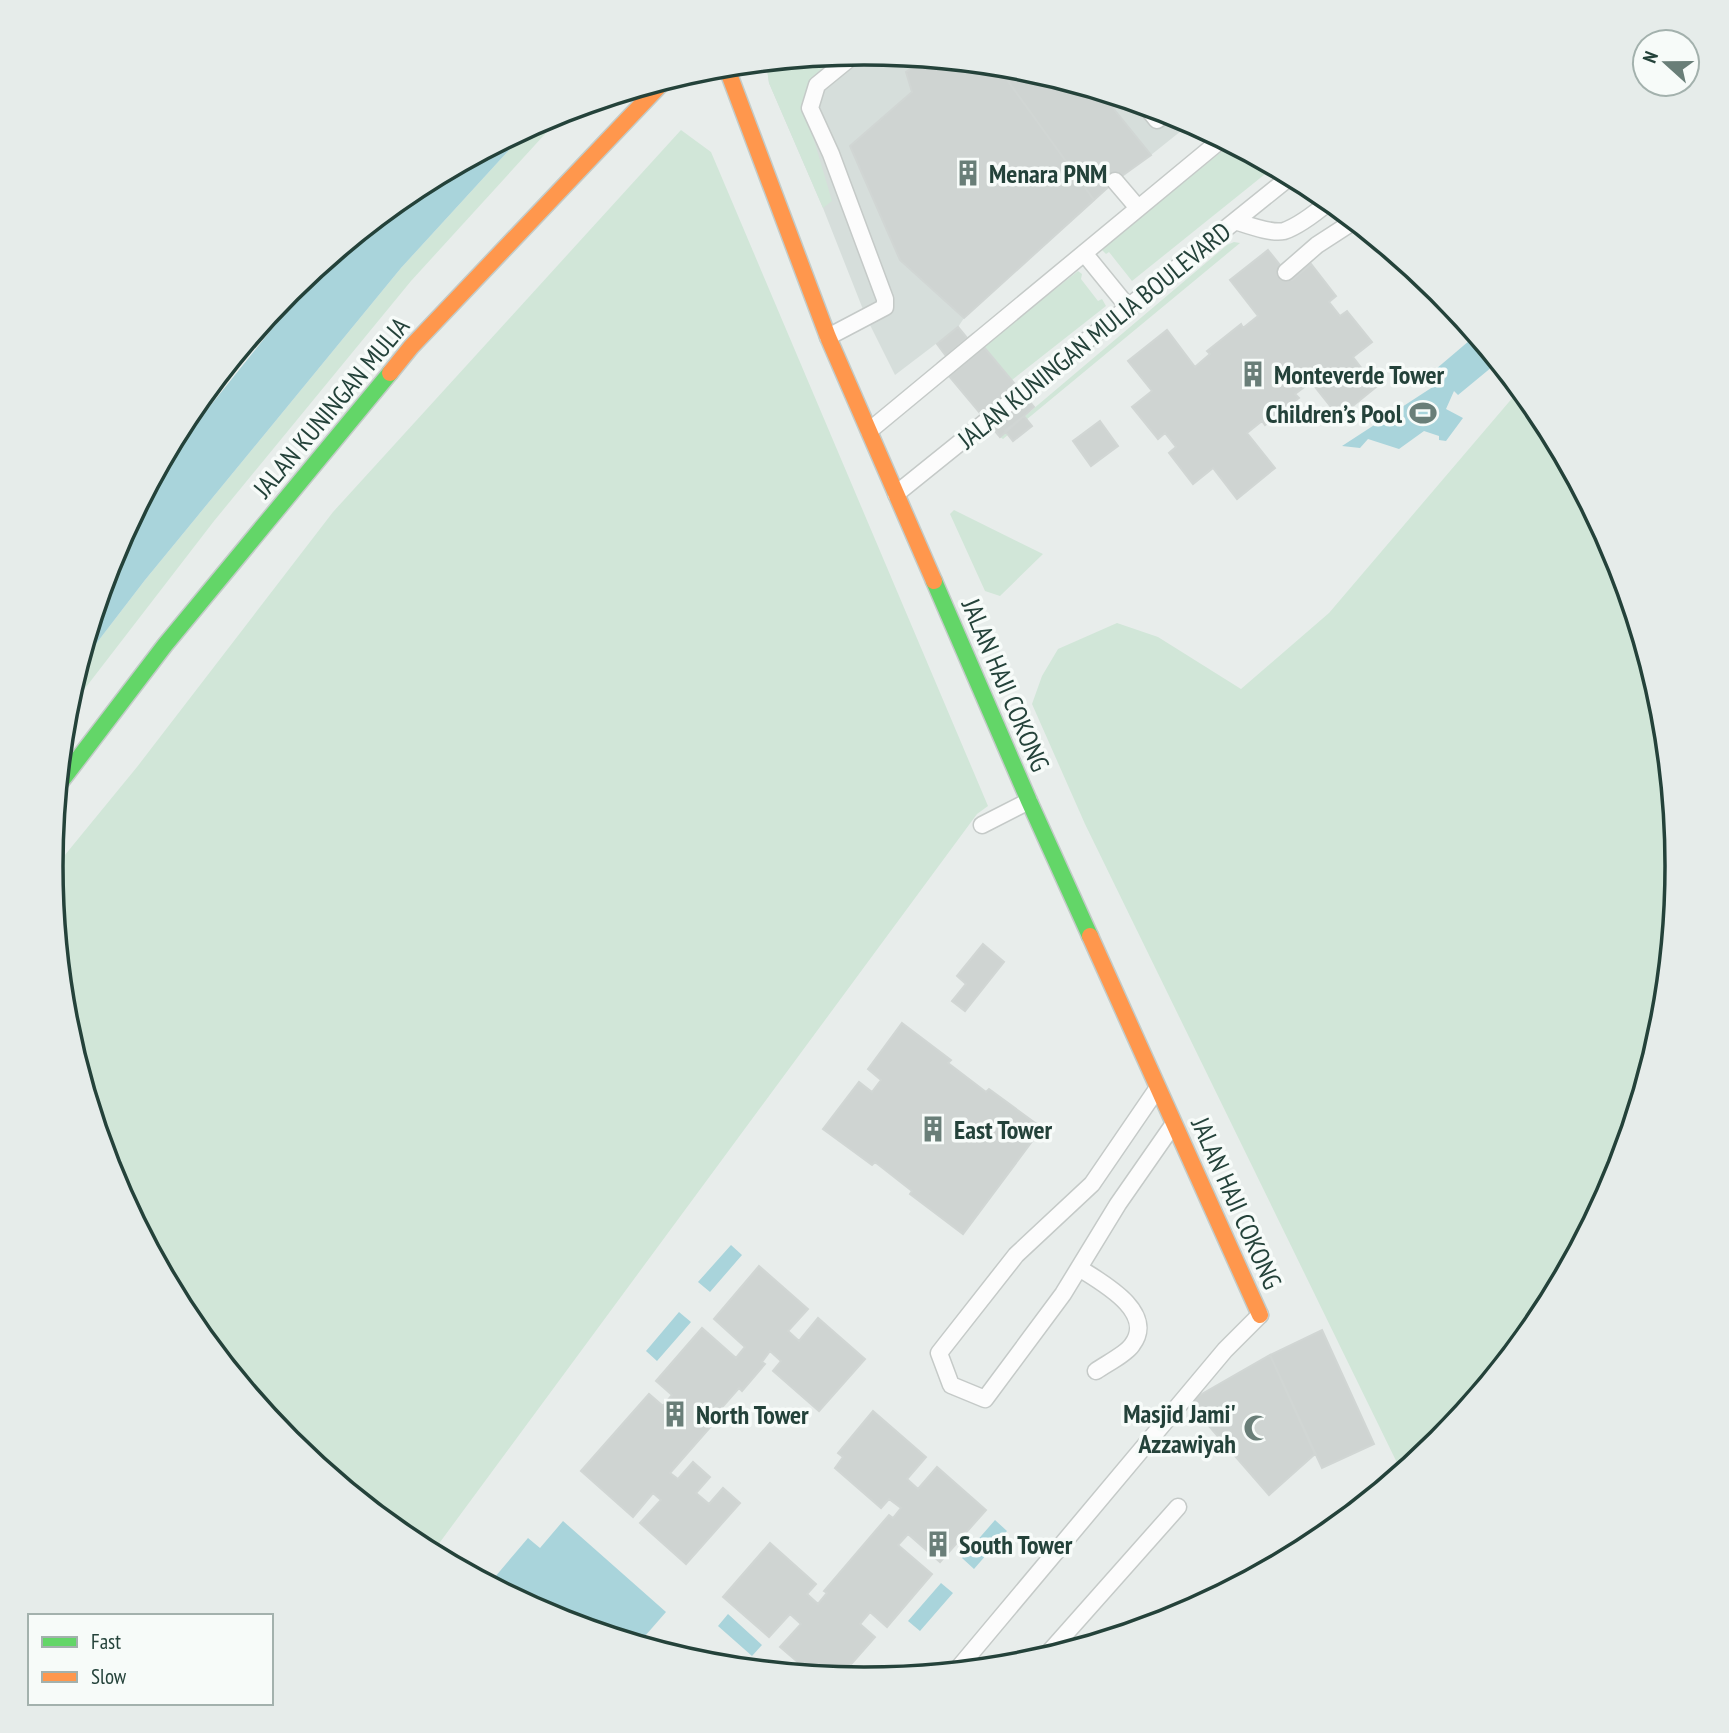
<svg xmlns="http://www.w3.org/2000/svg" width="1729" height="1733" font-family="'PT Sans Narrow',sans-serif">
	<rect width="100%" height="100%" fill="#e8edeb"/>
	<path fill="#d6dedb" d="M 865,53 L 1024,68 L 1176,115 L 1191,123 L 1151,155 L 1115,181 L 964,318 L 958,327 L 895,375 L 866,317 L 823,208 L 769,83 L 766,62 Z"/>
	<path fill="#d1e6d8" d="M 837,55 L 818,72 L 803,103 L 832,201 L 823,208 L 769,83 L 766,62 Z
		M 566,111 L 411,281 L 214,521 L 66,713 L 79,666 L 145,580 L 401,268 L 531,126 L 553,115 Z
		M 681,130 L 711,152 L 988,806 L 977,814 L 432,1553 L 412,1543 L 289,1442 L 188,1318 L 113,1178 L 66,1025 L 51,872 L 137,767 L 333,512 Z
		M 1231,144 L 1274,167 L 1132,281 L 1109,252 L 1106,254 L 1101,249 Z
		M 1234,242 L 1240,243 L 1003,439 L 1000,437 L 1227,245 Z
		M 1078,271 L 1082,274 L 1081,279 L 1098,301 L 1102,299 L 1106,306 L 1012,380 L 983,346 Z
		M 1520,389 L 1541,415 L 1616,555 L 1663,708 L 1678,866 L 1663,1026 L 1616,1178 L 1541,1319 L 1440,1442 L 1402,1473 L 1085,824 L 1032,704 L 1042,676 L 1058,649 L 1117,623 L 1158,637 L 1241,689 L 1329,613 Z
		M 954,510 L 1043,554 L 1000,596 L 985,591 L 950,514 Z"/>
	<path fill="#a9d4db" d="M 531,126 L 401,268 L 145,580 L 79,666 L 113,555 L 158,471 L 328,259 L 413,190 Z
		M 1476,335 L 1498,362 L 1458,395 L 1454,391 L 1446,409 L 1463,418 L 1446,441 L 1439,440 L 1439,436 L 1424,431 L 1399,449 L 1368,439 L 1360,448 L 1342,446 L 1445,379 L 1436,369 Z
		M 731,1245 L 742,1255 L 710,1292 L 698,1282 Z
		M 679,1312 L 691,1322 L 657,1361 L 646,1351 Z
		M 995,1520 L 1007,1531 L 974,1569 L 962,1558 Z
		M 563,1521 L 666,1612 L 638,1644 L 632,1642 L 623,1634 L 619,1638 L 593,1630 L 582,1621 L 577,1626 L 553,1618 L 489,1584 L 528,1538 L 540,1548 Z
		M 941,1583 L 953,1593 L 920,1631 L 908,1621 Z
		M 728,1614 L 762,1645 L 752,1656 L 718,1626 Z"/>
	<path fill="#cfd4d2" stroke="#d1d6d4" stroke-width="2" d="M 925,59 L 997,66 L 1094,200 L 964,318 L 900,260 L 850,146 L 912,92 L 906,72 Z
		M 997,66 L 1024,68 L 1100,92 L 1151,155 L 1115,181 L 1094,200 Z
		M 1268,250 L 1292,280 L 1311,264 L 1336,296 L 1329,302 L 1340,316 L 1347,311 L 1372,342 L 1353,357 L 1376,387 L 1339,417 L 1311,382 L 1295,394 L 1299,398 L 1265,425 L 1262,421 L 1247,433 L 1275,468 L 1237,499 L 1213,468 L 1193,484 L 1169,453 L 1176,447 L 1165,433 L 1158,439 L 1132,407 L 1152,391 L 1128,361 L 1167,330 L 1195,367 L 1210,354 L 1207,351 L 1241,324 L 1243,328 L 1258,316 L 1230,280 Z
		M 958,327 L 967,338 L 946,356 L 937,344 Z
		M 973,334 L 1034,407 L 1000,437 L 938,363 Z
		M 1024,416 L 1032,426 L 1013,441 L 1005,431 Z
		M 1100,421 L 1118,446 L 1091,466 L 1073,441 Z
		M 983,944 L 1004,962 L 965,1011 L 952,1001 L 966,984 L 957,976 Z
		M 902,1023 L 951,1060 L 948,1063 L 986,1092 L 989,1089 L 1042,1128 L 963,1234 L 910,1194 L 912,1191 L 875,1162 L 872,1165 L 823,1129 L 859,1082 L 872,1092 L 881,1080 L 868,1069 Z
		M 759,1266 L 808,1309 L 788,1331 L 799,1341 L 818,1318 L 865,1359 L 819,1411 L 773,1371 L 781,1361 L 770,1351 L 762,1362 L 765,1364 L 742,1391 L 739,1388 L 717,1413 L 720,1416 L 670,1473 L 678,1479 L 693,1462 L 710,1477 L 696,1493 L 709,1504 L 723,1488 L 740,1503 L 686,1564 L 640,1523 L 661,1500 L 653,1493 L 633,1517 L 581,1471 L 649,1394 L 663,1406 L 672,1395 L 656,1381 L 702,1328 L 736,1358 L 745,1347 L 714,1319 Z
		M 1322,1330 L 1374,1444 L 1322,1468 L 1270,1355 Z
		M 1270,1355 L 1315,1454 L 1269,1495 L 1188,1402 Z
		M 873,1411 L 926,1457 L 907,1479 L 918,1489 L 937,1467 L 986,1510 L 940,1562 L 908,1534 L 898,1545 L 932,1574 L 887,1627 L 870,1612 L 860,1624 L 875,1637 L 839,1678 L 813,1675 L 780,1647 L 801,1624 L 790,1614 L 769,1637 L 723,1597 L 770,1543 L 816,1584 L 807,1594 L 818,1604 L 827,1593 L 824,1591 L 889,1515 L 893,1518 L 901,1508 L 889,1499 L 881,1508 L 835,1468 L 843,1457 L 838,1453 Z"/>
	<g fill="none" stroke-linecap="round" stroke-linejoin="round">
		<g stroke="#c5cac8" stroke-width="19">
			<path id="lane" d="M 1145,105 L 1157,120 L 1167,112
				M 1115,181 L 1138,208
				M 1235,221 C 1248,225 1271,234 1284,231 C 1299,226 1318,211 1330,201
				M 1371,234 L 1380,244 L 1384,245
				M 1084,253 L 1128,307
				M 1286,272 L 1317,245 L 1354,221
				M 828,337 L 885,307 L 885,299 L 831,154 L 810,108 L 817,85 L 855,54
				M 869,431 L 1222,139
				M 896,494 L 1291,176
				M 982,825 L 1029,801
				M 1157,1089 L 1092,1184 L 1016,1255 L 939,1353 L 951,1385 L 985,1399 L 1063,1294 L 1118,1204 L 1173,1125
				M 1079,1268 C 1101,1282 1157,1312 1132,1345 C 1126,1354 1106,1364 1096,1371
				M 1044,1658 L 1178,1507
				M 956,1671 L 1225,1350 L 1260,1315"/>
		</g>
		<g stroke="#c3cbc8" stroke-width="19">
			<path id="fast" d="M 934,581 L 1029,801 L 1090,936
				M 59,784 L 165,645 L 390,373"/>
		</g>
		<g stroke="#c3cbc8" stroke-width="19">
			<path id="slow" d="M 726,66 L 828,337 L 934,581
				M 390,373 L 411,347 L 663,82
				M 1090,936 L 1260,1315"/>
		</g>
		<use href="#lane" stroke="#fcfcfc" stroke-width="16"/>
		<use href="#fast" stroke="#63d668" stroke-width="16"/>
		<use href="#slow" stroke="#ff974d" stroke-width="16"/>
	</g>
	<defs>
		<g id="building-bare" transform="scale(2.1)"><path d="M-4-6H4V6H1V3H-1V6H-4ZM-2.5-4.3h1.7v1.8h-1.7ZM.8-4.3h1.7v1.8H.8ZM-2.5-1h1.7V.8h-1.7ZM.8-1h1.7V.8H.8Z" fill="#697e78" stroke="#f7fbf9" stroke-width="2.5" paint-order="stroke"/></g>
		<g id="stadium-bare" transform="scale(2.1)"><path d="M0-5a6.5 5 0 1 0 0 10a6.5 5 0 1 0 0-10ZM-3.5-1.8h7v3.6h-7Z" fill="#697e78" stroke="#f7fbf9" stroke-width="2.5" paint-order="stroke"/></g>
		<g id="mosque-bare" transform="scale(2.1)"><path d="M3.5-4.9A6 6 0 1 0 3.5 4.9A5 5 0 1 1 3.5-4.9Z" fill="#697e78" stroke="#f7fbf9" stroke-width="2.5" paint-order="stroke"/></g>
	</defs>
	<g fill-rule="evenodd">
		<use href="#building-bare" x="968" y="173"/>
		<use href="#building-bare" x="1253" y="374"/>
		<use href="#stadium-bare" x="1423" y="413"/>
		<use href="#building-bare" x="933" y="1129"/>
		<use href="#building-bare" x="675" y="1414"/>
		<use href="#mosque-bare" x="1257" y="1428"/>
		<use href="#building-bare" x="938" y="1544"/>
	</g>
	<g text-anchor="middle" dominant-baseline="central" stroke-width="7" stroke-linejoin="round" paint-order="stroke">
		<g font-size="26" font-weight="bold" fill="#24423a" stroke="#f7fbf9" text-anchor="start">
			<text x="989" y="173">Menara PNM</text>
			<text x="1274" y="374">Monteverde Tower</text>
			<text x="1402" y="413" text-anchor="end">Children’s Pool</text>
			<text x="954" y="1129">East Tower</text>
			<text x="1236" y="1413" text-anchor="end">Masjid Jami'<tspan x="1236" dy="30">Azzawiyah</tspan></text>
			<text x="696" y="1414">North Tower</text>
			<text x="959" y="1544">South Tower</text>
		</g>
		<g font-size="26" fill="#24423a" stroke="#f7fbf9">
			<text transform="translate(1094 335) rotate(-39)">JALAN KUNINGAN MULIA BOULEVARD</text>
			<text transform="translate(331 407) rotate(-50)">JALAN KUNINGAN MULIA</text>
			<text transform="translate(1006 685) rotate(67)">JALAN HAJI COKONG</text>
			<text transform="translate(1237 1203) rotate(66)">JALAN HAJI COKONG</text>
		</g>
	</g>
	<path d="M0 0H1729V1733H0ZM63 866a801 801 0 1 1 1602 0a801 801 0 1 1-1602 0Z" fill="#e6ecea" fill-rule="evenodd"/>
	<path fill="none" stroke="#24423a" stroke-width="3.5" d="M63 866a801 801 0 1 1 1602 0a801 801 0 1 1-1602 0Z"/>
	<rect x="28" y="1614" width="245" height="91" fill="#f7fbf9" stroke="#a3b1ad" stroke-width="2"/>
	<rect x="42" y="1637" width="35" height="10" fill="#63d668" stroke="#a3b1ad" stroke-width="2"/>
	<text x="91" y="1649" font-size="21" fill="#24423a">Fast</text>
	<rect x="42" y="1672" width="35" height="10" fill="#ff974d" stroke="#a3b1ad" stroke-width="2"/>
	<text x="91" y="1684" font-size="21" fill="#24423a">Slow</text>
	<g transform="translate(1666 63) rotate(291)"><circle r="33" fill="#f7fbf9" stroke="#a3b1ad" stroke-width="2"/>
	<path d="M0-5L12 26L0 18L-12 26Z" fill="#697e78"/>
	<text y="-10" font-size="19" font-weight="bold" text-anchor="middle" fill="#24423a">N</text>
	</g>
</svg>
